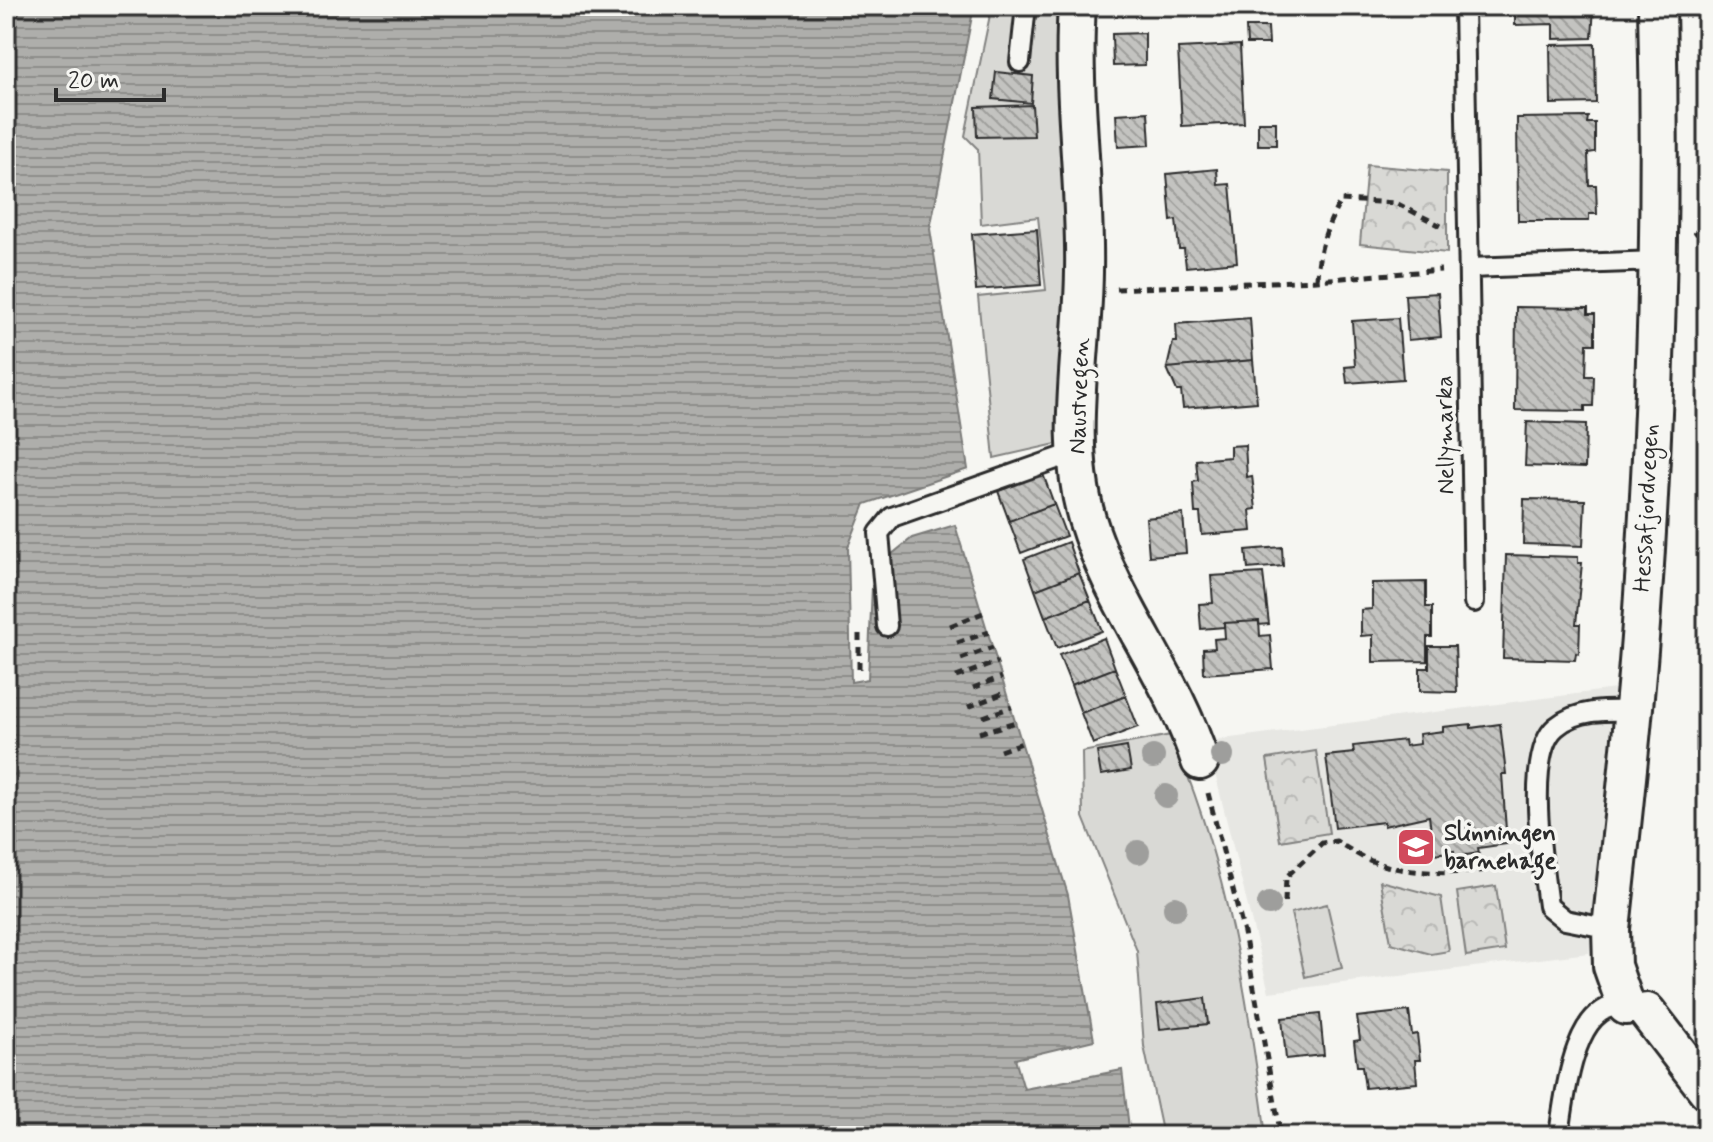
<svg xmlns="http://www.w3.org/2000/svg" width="1713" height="1142" font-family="Mynerve,sans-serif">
	<defs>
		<pattern id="park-crowns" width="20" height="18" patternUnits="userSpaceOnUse" patternTransform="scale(2)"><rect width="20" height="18" fill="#d9d9d5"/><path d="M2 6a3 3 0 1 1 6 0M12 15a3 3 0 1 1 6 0" fill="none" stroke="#babab7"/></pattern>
		<pattern id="water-rules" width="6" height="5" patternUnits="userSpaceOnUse" patternTransform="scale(2)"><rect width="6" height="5" fill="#aeaeab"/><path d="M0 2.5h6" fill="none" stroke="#8e8e8b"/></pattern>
		<pattern id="building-back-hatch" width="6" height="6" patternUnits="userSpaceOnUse" patternTransform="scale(2)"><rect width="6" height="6" fill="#c3c3c0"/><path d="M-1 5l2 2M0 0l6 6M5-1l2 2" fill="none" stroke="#9f9f9c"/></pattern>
	</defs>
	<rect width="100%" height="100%" fill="#f6f6f2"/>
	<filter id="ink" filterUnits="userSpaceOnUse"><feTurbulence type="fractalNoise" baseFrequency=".0125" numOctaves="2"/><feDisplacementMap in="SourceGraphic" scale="16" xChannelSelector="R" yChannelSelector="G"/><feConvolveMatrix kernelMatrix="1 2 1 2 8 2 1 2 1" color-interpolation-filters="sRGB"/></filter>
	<g filter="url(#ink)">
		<path fill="#e7e7e3" d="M 1615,689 L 1589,953 L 1269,992 L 1207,741 Z"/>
		<path fill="#d9d9d5" stroke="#828280" stroke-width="2" d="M 990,6 L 1091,6 L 1083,438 L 994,458 L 978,297 L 1046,290 L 1038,217 L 981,224 L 978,149 L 965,136 L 990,15 Z
			M 1171,735 C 1227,861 1248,1000 1266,1136 L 1163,1136 L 1144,1046 L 1137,951 L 1083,817 L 1082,752 Z
			M 1327,904 L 1342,968 L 1305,977 L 1291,913 Z"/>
		<path fill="url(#park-crowns)" stroke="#828280" stroke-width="2" d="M 1367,165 L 1447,172 L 1447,253 L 1360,244 Z
			M 1316,751 L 1329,833 L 1280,841 L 1267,759 Z
			M 1380,881 L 1441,897 L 1449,951 L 1431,954 L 1391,943 Z
			M 1496,886 L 1505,950 L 1466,956 L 1457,892 Z"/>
		<path fill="url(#water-rules)" stroke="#7a7a78" stroke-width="2" d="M 6,6 L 974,6 L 930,229 L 968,469 L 865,504 L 848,547 L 851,682 L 868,679 L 872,586 L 891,584 L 891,555 L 912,538 L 955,525 L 1068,895 L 1094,1040 L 1015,1059 L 1024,1089 L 1122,1070 L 1130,1136 L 6,1136 Z"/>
		<path fill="url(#building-back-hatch)" stroke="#2b2b2b" stroke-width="2" d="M 1512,6 L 1594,6 L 1592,38 L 1554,39 L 1554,24 L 1515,25 L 1515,6 Z
			M 1246,27 L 1268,27 L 1269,44 L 1247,44 Z
			M 1145,33 L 1145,65 L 1113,66 L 1112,34 Z
			M 1595,44 L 1596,103 L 1551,104 L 1550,45 Z
			M 1240,45 L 1244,123 L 1182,126 L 1178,48 Z
			M 996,72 L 1033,76 L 1031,103 L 993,99 Z
			M 1032,105 L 1034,136 L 977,137 L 976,107 Z
			M 1148,112 L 1150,145 L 1118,147 L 1116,114 Z
			M 1588,117 L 1587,123 L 1595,123 L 1595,152 L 1588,153 L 1589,185 L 1596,185 L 1597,214 L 1589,214 L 1589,221 L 1518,221 L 1517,118 Z
			M 1258,122 L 1276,122 L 1276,145 L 1258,145 Z
			M 1217,169 L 1218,185 L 1230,184 L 1237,262 L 1186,267 L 1184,249 L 1179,249 L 1176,220 L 1171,221 L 1167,174 Z
			M 1037,229 L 1041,285 L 976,290 L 972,234 Z
			M 1438,293 L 1441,337 L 1408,340 L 1405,295 Z
			M 1516,307 L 1588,308 L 1588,314 L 1595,314 L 1595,344 L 1587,344 L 1586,376 L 1594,376 L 1593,406 L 1585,406 L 1585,411 L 1515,410 Z
			M 1250,318 L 1253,360 L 1167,368 L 1173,342 L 1177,342 L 1176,324 Z
			M 1398,318 L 1403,379 L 1347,383 L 1345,367 L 1355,366 L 1352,321 Z
			M 1253,360 L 1257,402 L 1183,408 L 1181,391 L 1177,391 L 1167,368 Z
			M 1527,422 L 1586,424 L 1585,468 L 1525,466 Z
			M 1245,445 L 1247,477 L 1252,476 L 1256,509 L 1250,510 L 1252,531 L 1202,535 L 1200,513 L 1195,513 L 1193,482 L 1198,481 L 1196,460 L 1230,457 L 1230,446 Z
			M 1043,474 L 1054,504 L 1009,521 L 998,491 Z
			M 1524,499 L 1585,500 L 1583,546 L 1523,544 Z
			M 1054,504 L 1066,536 L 1021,553 L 1009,521 Z
			M 1183,514 L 1186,553 L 1149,556 L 1146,518 Z
			M 1068,542 L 1079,573 L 1035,590 L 1024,559 Z
			M 1282,547 L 1283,566 L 1248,569 L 1246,550 Z
			M 1506,555 L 1578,557 L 1578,563 L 1582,563 L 1576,624 L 1580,624 L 1579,654 L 1576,653 L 1575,660 L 1503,658 Z
			M 1079,573 L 1090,600 L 1045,617 L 1035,590 Z
			M 1263,573 L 1269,624 L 1259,625 L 1259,621 L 1224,623 L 1224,627 L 1201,629 L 1199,604 L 1213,603 L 1211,576 Z
			M 1426,582 L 1426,607 L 1432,607 L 1432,637 L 1427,637 L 1427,661 L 1373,662 L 1373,635 L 1361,636 L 1361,610 L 1372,609 L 1372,583 Z
			M 1090,600 L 1102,631 L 1057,648 L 1045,617 Z
			M 1259,621 L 1260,636 L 1270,635 L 1273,669 L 1204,674 L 1203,649 L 1215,648 L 1214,639 L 1225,638 L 1224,623 Z
			M 1104,638 L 1115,668 L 1071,685 L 1059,655 Z
			M 1429,646 L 1455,646 L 1457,692 L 1420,691 L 1420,668 L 1429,668 Z
			M 1115,668 L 1126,696 L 1081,713 L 1071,685 Z
			M 1126,696 L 1138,727 L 1093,744 L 1081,713 Z
			M 1471,724 L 1471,728 L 1500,724 L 1506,774 L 1502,774 L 1507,844 L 1478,848 L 1479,853 L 1454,857 L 1454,851 L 1434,854 L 1429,816 L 1384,826 L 1384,822 L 1335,828 L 1326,756 L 1354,753 L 1353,746 L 1404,740 L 1405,746 L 1420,744 L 1419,734 L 1443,731 L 1443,727 Z
			M 1127,747 L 1131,770 L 1101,775 L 1097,752 Z
			M 1205,998 L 1208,1024 L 1160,1029 L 1157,1004 Z
			M 1409,1011 L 1412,1035 L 1417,1034 L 1420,1060 L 1415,1060 L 1417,1083 L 1365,1088 L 1362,1066 L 1357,1066 L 1354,1041 L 1360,1040 L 1357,1017 Z
			M 1320,1014 L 1324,1055 L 1286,1059 L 1282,1018 Z"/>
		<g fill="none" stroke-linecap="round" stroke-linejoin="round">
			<g stroke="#2b2b2b" stroke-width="24">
				<path id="lane" d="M 1464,6 C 1469,205 1470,403 1474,602
					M 1020,62 L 1026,6
					M 1470,268 L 1657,261
					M 887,626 L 879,533 L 892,517 L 1076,452
					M 1611,929 L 1565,920 L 1548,906 C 1543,866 1524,754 1556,727 C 1577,709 1608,710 1633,711
					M 1559,1136 C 1564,1100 1574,993 1629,1007"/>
			</g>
			<g stroke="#2b2b2b" stroke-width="42">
				<path id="street" d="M 1077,6 C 1071,95 1086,184 1084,272 C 1083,354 1064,440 1087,519 C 1113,605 1173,676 1200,761
					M 1626,1006 L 1612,966 L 1611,929 C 1622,823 1635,717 1642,610 C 1656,410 1662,207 1657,6
					M 1647,1012 L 1707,1090"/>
			</g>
			<path stroke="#2b2b2b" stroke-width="5" stroke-dasharray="8 6" stroke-linecap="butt" d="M 1694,234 L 1702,228 L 1707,227
				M 1317,279 C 1318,250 1327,225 1341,200 L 1396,203 L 1441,226
				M 1116,289 L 1317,280 L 1441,270
				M 950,626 L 983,613
				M 957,643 L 989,632
				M 961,659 L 993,647
				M 859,669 L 859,634
				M 956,677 L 998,662
				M 973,688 L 1002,677
				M 968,707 L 1007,692
				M 983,717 L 1012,707
				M 979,733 L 1016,722
				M 1000,751 L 1022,743
				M 1208,793 L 1244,933 L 1281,1136
				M 1285,902 L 1286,877 L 1322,843 L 1336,841 C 1346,847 1357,855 1369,860 C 1411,878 1474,874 1518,865"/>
			<use href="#lane" stroke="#f6f6f2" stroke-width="18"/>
			<use href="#street" stroke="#f6f6f2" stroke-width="36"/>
		</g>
		<g fill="#9e9e9c">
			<circle cx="1222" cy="755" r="12"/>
			<circle cx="1153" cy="757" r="12"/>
			<circle cx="1166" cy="796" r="12"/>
			<circle cx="1138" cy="852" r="12"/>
			<circle cx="1269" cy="904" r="12"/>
			<circle cx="1175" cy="908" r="12"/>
		</g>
	</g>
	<defs>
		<g id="school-square" transform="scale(2)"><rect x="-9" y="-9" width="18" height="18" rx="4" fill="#d1495b" stroke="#f6f6f2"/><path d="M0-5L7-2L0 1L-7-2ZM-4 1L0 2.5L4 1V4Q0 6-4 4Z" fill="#fff"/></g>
	</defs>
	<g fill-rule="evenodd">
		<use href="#school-square" x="1416" y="847"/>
	</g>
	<g text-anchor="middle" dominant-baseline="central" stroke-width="7" stroke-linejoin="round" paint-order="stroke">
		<g font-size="24" fill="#2b2b2b" stroke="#f6f6f2">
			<text transform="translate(1080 396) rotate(-88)">Naustvegen</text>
			<text transform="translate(1446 435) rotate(-91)">Nellymarka</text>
			<text transform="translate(1647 508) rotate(-87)">Hessafjordvegen</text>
		</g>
		<g font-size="24" font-weight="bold" fill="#2b2b2b" stroke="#f6f6f2" text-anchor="start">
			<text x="1444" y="833">Slinningen<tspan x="1444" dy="28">barnehage</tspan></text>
		</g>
	</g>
	<rect width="1713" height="1142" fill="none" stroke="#f6f6f2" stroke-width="32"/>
	<rect x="16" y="16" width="1681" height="1110" fill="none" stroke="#2b2b2b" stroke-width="3" filter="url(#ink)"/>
	<path d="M56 88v12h108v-12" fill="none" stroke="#2b2b2b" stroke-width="4"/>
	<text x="68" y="88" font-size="24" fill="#2b2b2b" stroke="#f6f6f2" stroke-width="6" paint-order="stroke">20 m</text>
</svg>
